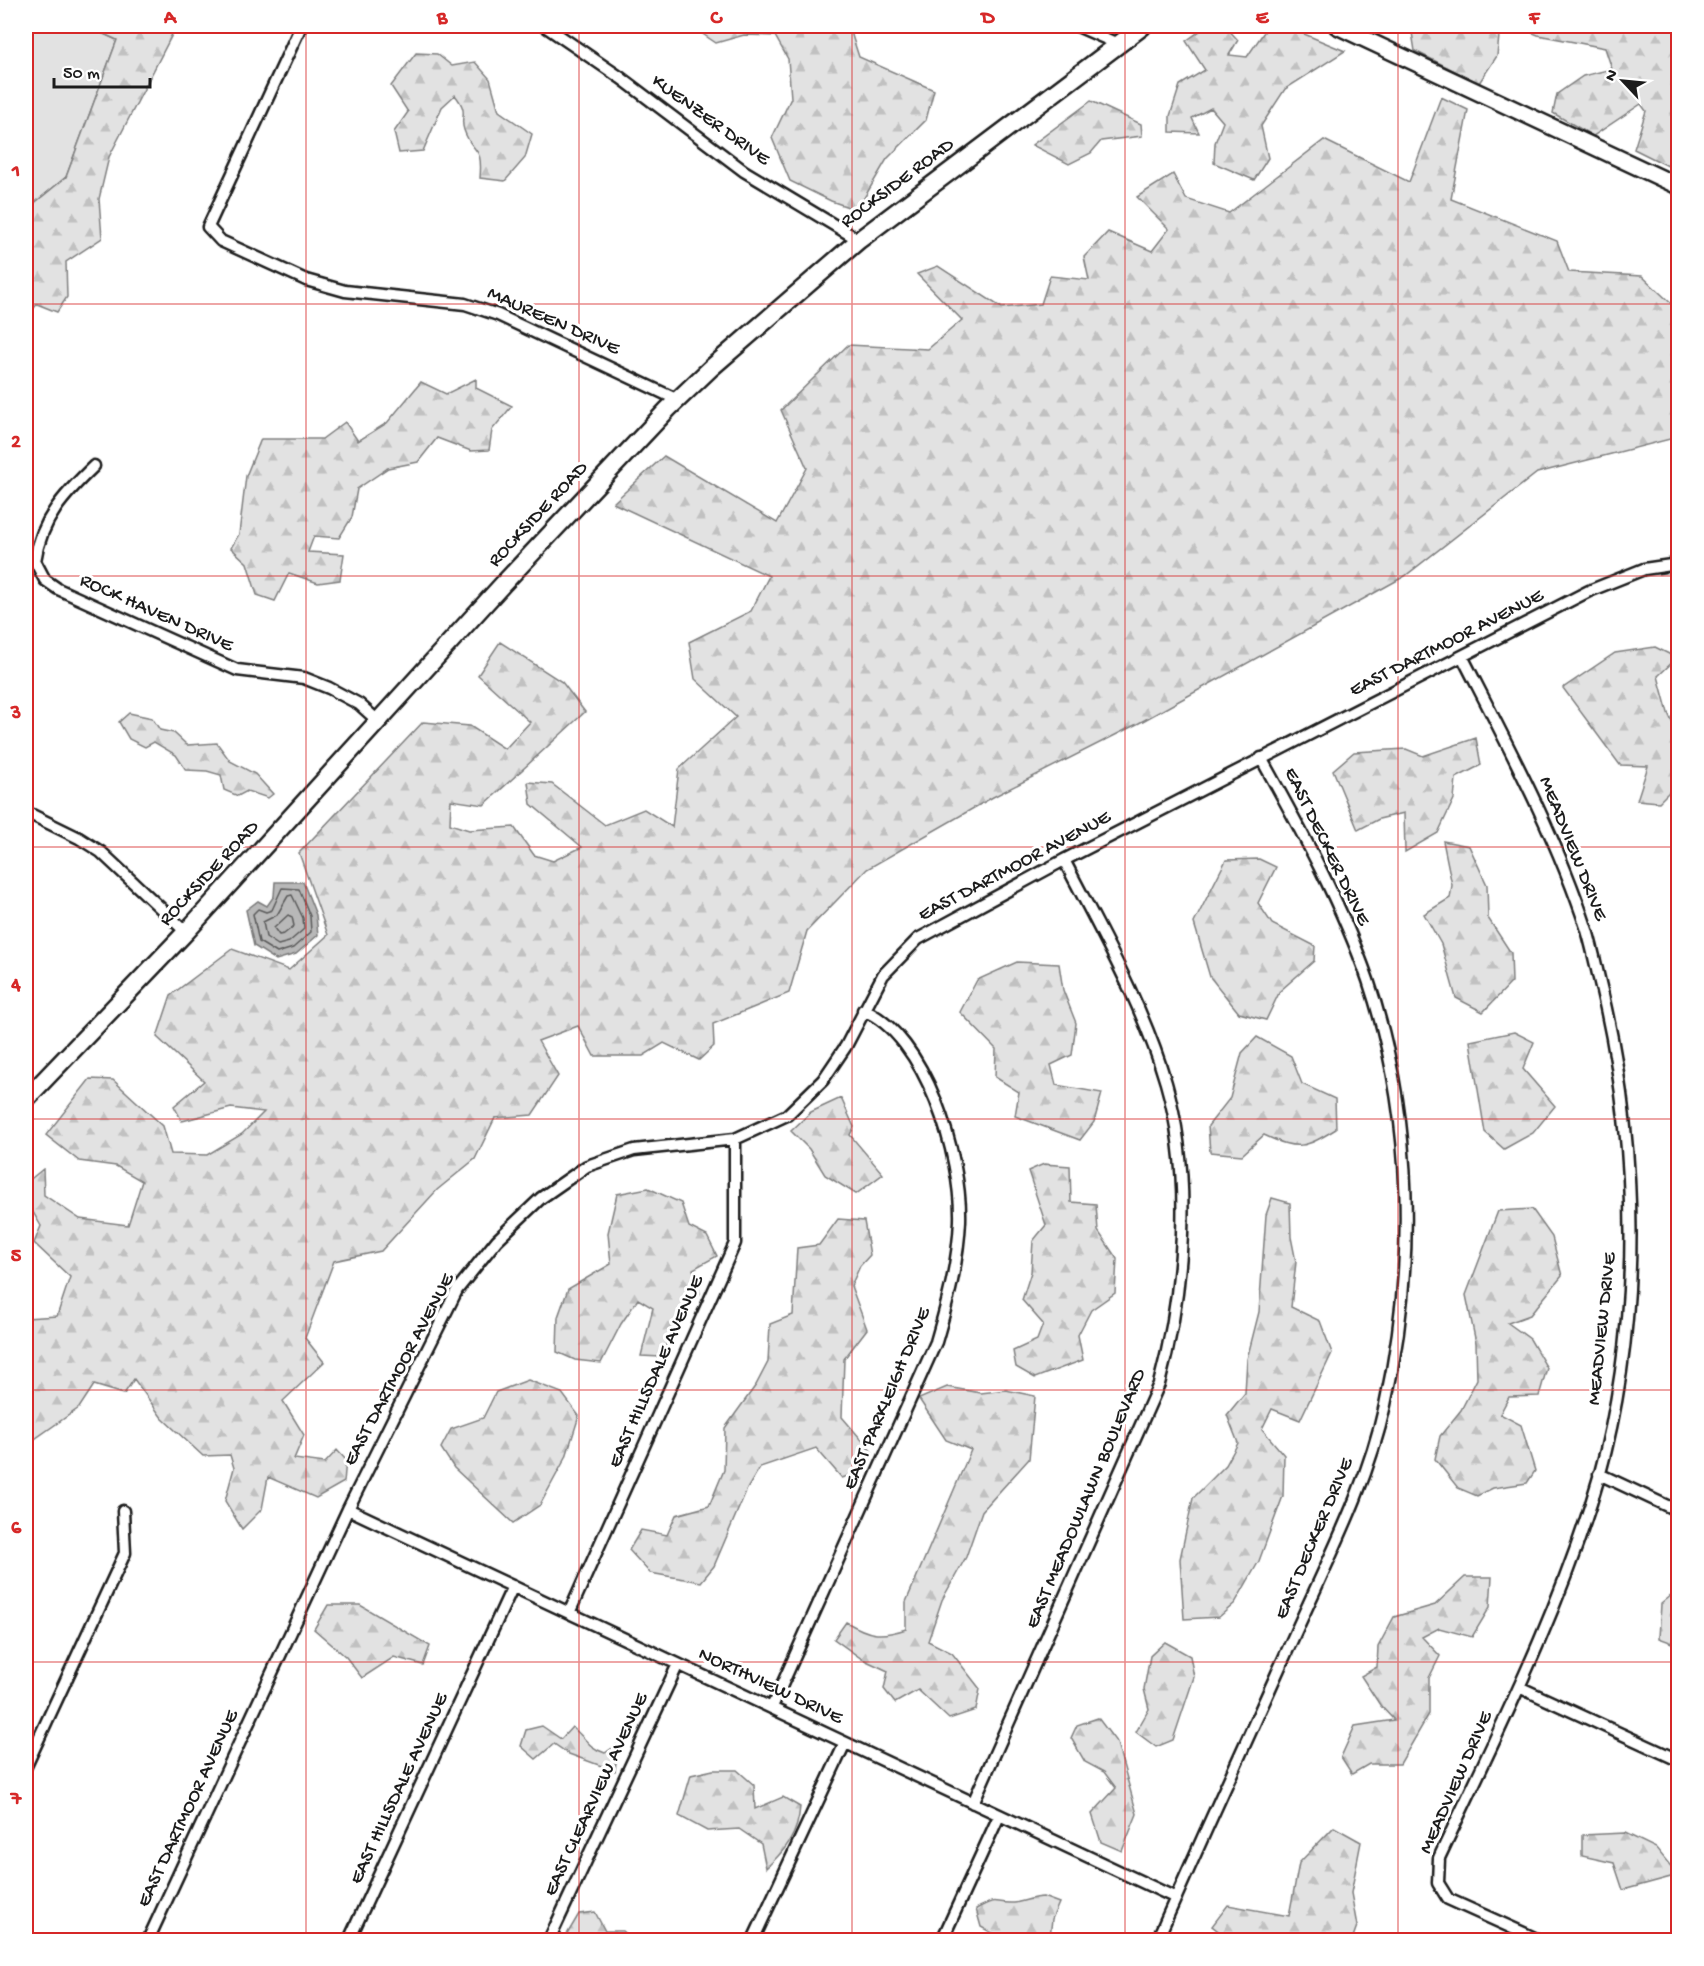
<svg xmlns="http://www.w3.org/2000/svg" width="1704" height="1966" font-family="'Gochi Hand',sans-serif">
	<defs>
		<pattern id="forest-firs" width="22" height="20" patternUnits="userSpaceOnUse" patternTransform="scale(1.5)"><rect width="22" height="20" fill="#e2e2e2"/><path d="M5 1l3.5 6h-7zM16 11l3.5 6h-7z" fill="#c1c1c1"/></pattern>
	</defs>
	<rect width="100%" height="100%" fill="#fff"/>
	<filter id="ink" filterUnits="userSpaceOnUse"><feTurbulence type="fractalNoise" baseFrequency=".0167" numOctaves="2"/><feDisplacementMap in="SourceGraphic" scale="12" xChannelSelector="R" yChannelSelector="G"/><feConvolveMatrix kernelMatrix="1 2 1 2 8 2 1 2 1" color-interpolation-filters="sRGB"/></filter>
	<g filter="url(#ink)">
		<path fill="#e2e2e2" stroke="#7f7f7f" stroke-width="1.5" d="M 26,26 L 86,26 L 117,40 L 66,177 L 26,210 Z"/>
		<path fill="url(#forest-firs)" stroke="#7f7f7f" stroke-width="1.5" d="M 86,26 L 181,26 L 176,27 L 109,157 L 99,199 L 102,238 L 66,262 L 67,297 L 57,312 L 37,304 L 26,319 L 26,210 L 66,177 L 117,40 Z
			M 691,26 L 849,26 L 859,57 L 934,90 L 926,120 L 887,159 L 857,210 L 831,201 L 790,181 L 772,138 L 791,98 L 788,59 L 775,36 L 744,35 L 716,43 Z
			M 1207,26 L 1225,26 L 1238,40 L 1229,55 L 1247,57 L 1268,26 L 1285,26 L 1345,51 L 1285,89 L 1261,126 L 1268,158 L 1254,180 L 1214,163 L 1215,143 L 1223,122 L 1211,108 L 1192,118 L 1199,133 L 1170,132 L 1170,116 L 1180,85 L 1205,70 L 1186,41 Z
			M 1411,26 L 1500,26 L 1497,56 L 1479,83 L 1415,51 Z
			M 1516,26 L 1678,26 L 1678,171 L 1634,149 L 1646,111 L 1641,104 L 1593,136 L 1553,113 L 1557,94 L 1583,76 L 1612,69 L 1605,48 L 1538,35 Z
			M 416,53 L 437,54 L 452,66 L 475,62 L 490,79 L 499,111 L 532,134 L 525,158 L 505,181 L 480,178 C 483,143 473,156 464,130 C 459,115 470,114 455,95 L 442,107 L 423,151 L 399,153 L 394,132 L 408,112 L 391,86 Z
			M 1441,97 L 1468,110 L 1451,199 L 1557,241 L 1569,272 L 1642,276 L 1678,310 L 1678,437 L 1537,473 L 1405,576 L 1139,723 L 993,797 L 867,869 L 807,931 L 789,993 L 713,1024 L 714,1046 L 699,1060 L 664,1043 L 643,1056 L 594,1056 L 578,1026 L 538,1041 L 558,1076 L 532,1115 L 495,1118 L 475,1159 L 437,1190 L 381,1251 L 334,1261 L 305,1338 L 324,1362 L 283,1401 L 304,1435 L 294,1459 L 325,1463 L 337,1450 L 346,1460 L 344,1482 L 316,1498 L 268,1477 L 262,1509 L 242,1529 L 225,1501 L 234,1468 L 230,1455 L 203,1456 L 162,1418 L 134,1379 L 124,1394 L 94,1385 L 79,1408 L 26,1445 L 26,1318 L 57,1316 L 70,1277 L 34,1243 L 41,1226 L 26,1200 L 27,1182 L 43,1169 L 44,1195 L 80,1219 L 128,1225 L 142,1181 L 116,1166 L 79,1161 L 46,1135 L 90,1079 L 113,1080 L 163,1126 L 171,1154 L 207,1155 L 242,1134 L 264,1112 L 231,1108 L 182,1121 L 174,1106 L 204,1081 L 157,1037 L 171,995 L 232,949 L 289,970 L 328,935 L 299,853 L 423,722 L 470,726 L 505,749 L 530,722 L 478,675 L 500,642 L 562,682 L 585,712 L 484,805 L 451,800 L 450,824 L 469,830 L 514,827 L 534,855 L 553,861 L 582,847 L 531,804 L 528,782 L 552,784 L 605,825 L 644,809 L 672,827 L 679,769 L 736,717 L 695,679 L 689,642 L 751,611 L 769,576 L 613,503 L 664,456 L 777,523 L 807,468 L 781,410 L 848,345 L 928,349 L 962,320 L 917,274 L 938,266 L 1002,308 L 1041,304 L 1050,276 L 1089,280 L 1084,257 L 1108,232 L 1152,251 L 1169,229 L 1137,197 L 1173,174 L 1186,199 L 1229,213 L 1324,140 L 1409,182 Z
			M 1091,101 L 1141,124 L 1142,136 L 1101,141 L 1091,153 L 1069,164 L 1032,145 Z
			M 476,379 L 476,388 L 512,406 L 492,430 L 489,450 L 471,451 L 437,438 L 418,462 L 388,468 L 357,489 L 352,517 L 339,538 L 314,536 L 308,552 L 344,554 L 340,580 L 318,583 L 289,573 L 275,601 L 257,595 L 247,563 L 231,548 L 239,534 L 246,476 L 261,439 L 322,439 L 345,422 L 358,441 L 387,423 L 421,382 L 446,394 Z
			M 1655,647 L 1677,658 L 1658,676 L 1668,713 L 1678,735 L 1678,783 L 1659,802 L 1637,800 L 1648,766 L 1620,765 L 1563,688 L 1615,653 Z
			M 129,713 L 152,718 L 160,730 L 174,733 L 187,745 L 217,743 L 230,761 L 255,774 L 273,794 L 268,798 L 247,791 L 238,796 L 224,790 L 221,775 L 207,771 L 186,770 L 176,755 L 154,742 L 145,747 L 129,739 L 119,722 Z
			M 1476,738 L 1481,765 L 1456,778 L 1454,799 L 1438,833 L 1405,852 L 1404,813 L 1379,819 L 1358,830 L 1333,770 L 1354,752 L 1406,749 L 1423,756 Z
			M 1443,841 L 1469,846 L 1487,885 L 1488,918 L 1511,953 L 1512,982 L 1483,1012 L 1456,998 L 1441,944 L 1424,914 L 1450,898 L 1452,885 Z
			M 1259,859 L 1276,867 L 1258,903 L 1272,924 L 1315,946 L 1314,961 L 1280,991 L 1266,1020 L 1239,1013 L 1210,977 L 1194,923 L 1226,860 Z
			M 1017,962 L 1059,964 L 1063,990 L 1076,1023 L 1072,1055 L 1051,1065 L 1056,1085 L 1102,1093 L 1094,1122 L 1080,1140 L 1015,1116 L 1019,1092 L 995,1077 L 996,1049 L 960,1012 L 977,980 Z
			M 1514,1032 L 1534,1042 L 1523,1069 L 1555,1106 L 1533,1133 L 1504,1149 L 1485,1132 L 1470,1041 Z
			M 1257,1037 L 1291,1056 L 1302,1084 L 1335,1099 L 1336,1129 C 1305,1148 1298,1151 1264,1135 L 1242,1155 L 1210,1152 L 1208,1126 L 1230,1098 L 1242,1053 Z
			M 841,1098 L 854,1127 L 850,1135 L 883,1174 L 856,1194 L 825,1175 L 809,1149 L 791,1131 L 811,1112 Z
			M 1044,1164 L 1070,1166 L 1071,1202 L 1096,1204 L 1098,1231 L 1117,1259 L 1115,1293 L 1091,1310 L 1078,1335 L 1083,1360 L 1035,1378 L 1016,1367 L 1013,1351 L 1037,1340 L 1043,1324 L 1022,1300 L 1031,1272 L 1033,1241 L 1046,1225 L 1028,1171 Z
			M 648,1188 L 681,1203 L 689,1227 L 707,1236 L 717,1256 L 693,1269 L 700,1293 L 676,1323 L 661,1357 L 641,1356 L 653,1308 L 638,1299 L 621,1324 L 601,1363 L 575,1360 L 557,1352 L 558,1317 L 568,1289 L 611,1264 L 608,1233 L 617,1194 Z
			M 1272,1198 L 1290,1203 L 1291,1237 L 1296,1262 L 1291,1307 L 1320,1321 L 1332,1353 L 1300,1420 L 1272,1409 L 1262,1429 L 1284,1455 L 1283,1496 L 1259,1561 L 1235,1603 L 1219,1617 L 1184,1619 L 1180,1559 L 1193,1498 L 1226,1465 L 1238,1443 L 1227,1415 L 1245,1393 L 1247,1359 L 1259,1312 L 1266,1215 Z
			M 1532,1209 L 1552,1237 L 1562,1276 L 1530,1315 L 1508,1323 L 1530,1339 L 1547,1368 L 1539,1396 L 1509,1397 L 1500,1414 L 1521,1425 L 1535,1471 L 1527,1483 L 1493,1488 L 1477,1496 L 1458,1488 L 1435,1459 L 1440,1436 L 1461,1410 L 1477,1379 L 1476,1343 L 1466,1295 L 1498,1211 Z
			M 838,1219 L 864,1221 L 870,1255 L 860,1266 L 851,1286 L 867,1329 L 844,1359 L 842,1417 L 873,1453 L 865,1470 L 842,1478 L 816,1448 L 760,1467 L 747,1489 L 714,1566 L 701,1582 L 650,1573 L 629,1550 L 641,1530 L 667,1535 L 676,1515 L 709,1506 L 724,1470 L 725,1428 L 756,1385 L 768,1362 L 770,1324 L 793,1315 L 797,1248 L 819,1245 Z
			M 528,1380 L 562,1393 L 579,1416 L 566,1457 L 540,1505 L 513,1523 L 454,1468 L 441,1448 L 451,1429 L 483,1418 L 496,1392 Z
			M 947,1387 L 981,1393 L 1006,1390 L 1035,1396 L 1029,1459 L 982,1511 L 966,1557 L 942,1600 L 928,1641 L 952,1653 L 980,1689 L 976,1710 L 949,1719 L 918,1690 L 895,1703 L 884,1689 L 888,1671 L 862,1659 L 834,1639 L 846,1622 C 869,1635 879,1638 906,1629 L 906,1602 L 971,1450 L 946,1440 L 919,1399 Z
			M 1465,1577 L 1492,1577 L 1490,1607 L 1472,1637 L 1439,1628 L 1422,1637 L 1440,1656 L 1429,1678 L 1429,1714 L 1400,1764 L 1369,1764 L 1352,1774 L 1341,1757 L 1355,1726 L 1394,1720 L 1380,1705 L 1361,1676 L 1377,1667 L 1378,1647 L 1394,1617 L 1435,1605 Z
			M 1678,1590 L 1678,1645 L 1659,1638 L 1661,1604 Z
			M 328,1605 L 360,1605 L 430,1646 L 423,1665 L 394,1657 L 362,1678 L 346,1657 L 314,1629 Z
			M 1165,1642 L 1190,1656 L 1194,1677 L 1173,1740 L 1156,1747 L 1136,1732 L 1149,1709 L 1144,1689 L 1150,1656 Z
			M 1098,1718 L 1117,1743 L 1137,1814 L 1122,1851 L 1101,1842 L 1092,1814 L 1116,1788 L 1104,1772 L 1085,1762 L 1071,1738 L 1077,1725 Z
			M 542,1726 L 561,1739 L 572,1727 C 586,1738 587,1747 605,1753 L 618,1744 L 615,1771 L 569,1754 L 554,1744 L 536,1759 L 521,1746 L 526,1730 Z
			M 713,1770 L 737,1770 L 754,1785 L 755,1809 L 783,1797 L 800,1807 C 798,1834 786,1850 766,1868 L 761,1844 L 739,1829 L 707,1831 L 679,1816 L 691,1775 Z
			M 1334,1827 L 1361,1842 L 1351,1893 L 1357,1926 L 1352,1940 L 1230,1940 L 1212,1926 L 1228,1905 L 1289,1916 L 1299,1863 Z
			M 1625,1833 L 1656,1848 L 1678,1875 L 1623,1890 L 1614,1863 L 1582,1856 L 1582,1835 Z
			M 1043,1897 L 1059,1903 L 1052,1919 L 1050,1937 L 1045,1940 L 1005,1940 L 981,1927 L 976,1909 C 1000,1896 992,1904 1014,1903 C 1023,1902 1033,1897 1043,1897 Z
			M 595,1912 L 605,1931 L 623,1931 L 634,1940 L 571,1940 L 566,1936 L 579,1914 Z"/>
		<path fill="#b8b8b8" stroke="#7a7a7a" stroke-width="1.5" d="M 275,882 L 303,882 L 316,915 L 318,935 L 296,954 L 276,960 L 254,946 L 246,910 L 258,901 L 267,906 L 274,896 Z"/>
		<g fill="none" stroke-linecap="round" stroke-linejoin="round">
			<path stroke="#5a5a5a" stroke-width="1.5" d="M 282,888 L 299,889 L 310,916 L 311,932 L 293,948 L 277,953 L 259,942 L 253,914 L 258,909 L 266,912 L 272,910 Z
				M 292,895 L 303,918 L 304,929 L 289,942 L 278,945 L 266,937 L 263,922 L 277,915 L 288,896 Z
				M 288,915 L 292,917 L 294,926 L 284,934 L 279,935 L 274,928 Z"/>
			<g stroke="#1c1c1c" stroke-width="15">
				<path id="street" d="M 301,26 L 208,227 L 221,241 L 306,280 L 345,291 L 465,304 L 498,315 L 678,400
					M 545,26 L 621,78 L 744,171 L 859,240
					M 1077,26 L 1118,44
					M 94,466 C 65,494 41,519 35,561 L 45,580 L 58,589 L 237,670 L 304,678 L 329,688 L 359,704 L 379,722
					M 1463,658 C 1508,746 1556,835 1587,930 C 1593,950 1597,971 1602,991 C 1639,1148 1642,1321 1599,1477 C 1561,1609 1497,1734 1439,1858 L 1438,1883 L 1448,1899 L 1539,1940
					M 26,812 L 79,838 L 101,852 L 186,932
					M 1599,1474 L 1678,1511
					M 348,1509 L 1176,1898
					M 570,1611 L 735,1243 L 735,1139
					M 1519,1687 L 1678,1760
					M 772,1707 L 936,1342 C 948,1301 958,1263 960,1221 C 962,1158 926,1035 863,1010
					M 26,1766 L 125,1553 L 123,1511
					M 973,1803 L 1159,1384 C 1184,1292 1193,1176 1166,1083 C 1143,1005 1101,932 1064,860
					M 148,1940 L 348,1509 L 457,1290 L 497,1240 L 541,1198 L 587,1166 L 634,1150 L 735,1139 L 787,1115 L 823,1080 L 846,1046 L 883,975 L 918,939 L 1064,860 L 1589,591 L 1644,569 L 1678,564
					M 349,1940 L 513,1586
					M 549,1940 L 678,1664
					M 753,1940 L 845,1743
					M 942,1940 L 999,1816
					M 1157,1940 C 1203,1836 1250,1733 1297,1629 C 1330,1556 1368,1483 1385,1405 C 1416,1265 1414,1117 1368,980 C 1341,903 1301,830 1261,758"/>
			</g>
			<g stroke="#1c1c1c" stroke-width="20">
				<path id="secondary" d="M 1337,26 L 1678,186"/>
			</g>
			<g stroke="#1c1c1c" stroke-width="21">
				<path id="primary" d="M 26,1099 L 186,932 L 503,584 L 668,409 L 711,368 L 859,240 L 1143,26"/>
			</g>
			<use href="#street" stroke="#fff" stroke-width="10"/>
			<use href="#secondary" stroke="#fff" stroke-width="15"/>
			<use href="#primary" stroke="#fff" stroke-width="16"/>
		</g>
	</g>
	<path fill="none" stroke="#d62828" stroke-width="1.5" stroke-opacity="0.55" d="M 306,26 L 306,1940M 579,26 L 579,1940M 852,26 L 852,1940M 1125,26 L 1125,1940M 1398,26 L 1398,1940M 26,304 L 1678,304M 26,576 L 1678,576M 26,847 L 1678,847M 26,1119 L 1678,1119M 26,1390 L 1678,1390M 26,1662 L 1678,1662"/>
	<g text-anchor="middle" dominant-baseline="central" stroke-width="6" stroke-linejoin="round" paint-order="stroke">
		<g font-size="20" fill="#1c1c1c" stroke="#fff">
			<text transform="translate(710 121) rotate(36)">KUENZER DRIVE</text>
			<text transform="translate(898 184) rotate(-37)">ROCKSIDE ROAD</text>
			<text transform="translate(553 322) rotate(24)">MAUREEN DRIVE</text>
			<text transform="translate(539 515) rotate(-47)">ROCKSIDE ROAD</text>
			<text transform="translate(156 614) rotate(24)">ROCK HAVEN DRIVE</text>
			<text transform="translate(1447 644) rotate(-27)">EAST DARTMOOR AVENUE</text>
			<text transform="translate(1326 847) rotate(64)">EAST DECKER DRIVE</text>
			<text transform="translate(1572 849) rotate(68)">MEADVIEW DRIVE</text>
			<text transform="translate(1015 867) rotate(-28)">EAST DARTMOOR AVENUE</text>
			<text transform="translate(210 874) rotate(-47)">ROCKSIDE ROAD</text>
			<text transform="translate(1603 1329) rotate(-84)">MEADVIEW DRIVE</text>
			<text transform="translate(400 1370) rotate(-62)">EAST DARTMOOR AVENUE</text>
			<text transform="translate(657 1372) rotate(-66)">EAST HILLSDALE AVENUE</text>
			<text transform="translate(888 1399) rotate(-67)">EAST PARKLEIGH DRIVE</text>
			<text transform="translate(1087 1499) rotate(-67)">EAST MEADOWLAWN BOULEVARD</text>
			<text transform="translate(1315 1539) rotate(-67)">EAST DECKER DRIVE</text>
			<text transform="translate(770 1687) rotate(25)">NORTHVIEW DRIVE</text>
			<text transform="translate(1457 1783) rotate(-66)">MEADVIEW DRIVE</text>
			<text transform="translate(400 1789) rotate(-65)">EAST HILLSDALE AVENUE</text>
			<text transform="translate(597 1795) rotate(-65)">EAST CLEARVIEW AVENUE</text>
			<text transform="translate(189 1809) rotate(-65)">EAST DARTMOOR AVENUE</text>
		</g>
	</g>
	<rect width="1704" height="1966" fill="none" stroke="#fff" stroke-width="66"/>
	<g transform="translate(1623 81) rotate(296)" stroke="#ffffff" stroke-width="4.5" paint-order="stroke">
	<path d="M0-4.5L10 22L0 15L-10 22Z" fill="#1c1c1c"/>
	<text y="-9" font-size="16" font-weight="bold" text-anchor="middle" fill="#1c1c1c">N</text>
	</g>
	<path d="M54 78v9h96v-9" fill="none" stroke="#1c1c1c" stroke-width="3"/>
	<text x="63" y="78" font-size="18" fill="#1c1c1c" stroke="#ffffff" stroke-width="4.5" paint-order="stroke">50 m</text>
	<rect x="33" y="33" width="1638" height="1900" fill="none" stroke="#d62828" stroke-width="2"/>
	<g font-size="20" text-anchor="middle" font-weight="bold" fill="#d62828">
		<text x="170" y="23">A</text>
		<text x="442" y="23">B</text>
		<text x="716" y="23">C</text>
		<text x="988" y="23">D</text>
		<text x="1262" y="23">E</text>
		<text x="1534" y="23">F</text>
		<text x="16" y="176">1</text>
		<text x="16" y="447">2</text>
		<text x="16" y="718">3</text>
		<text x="16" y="990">4</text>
		<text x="16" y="1261">5</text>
		<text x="16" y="1533">6</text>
		<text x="16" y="1804">7</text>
	</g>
</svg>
